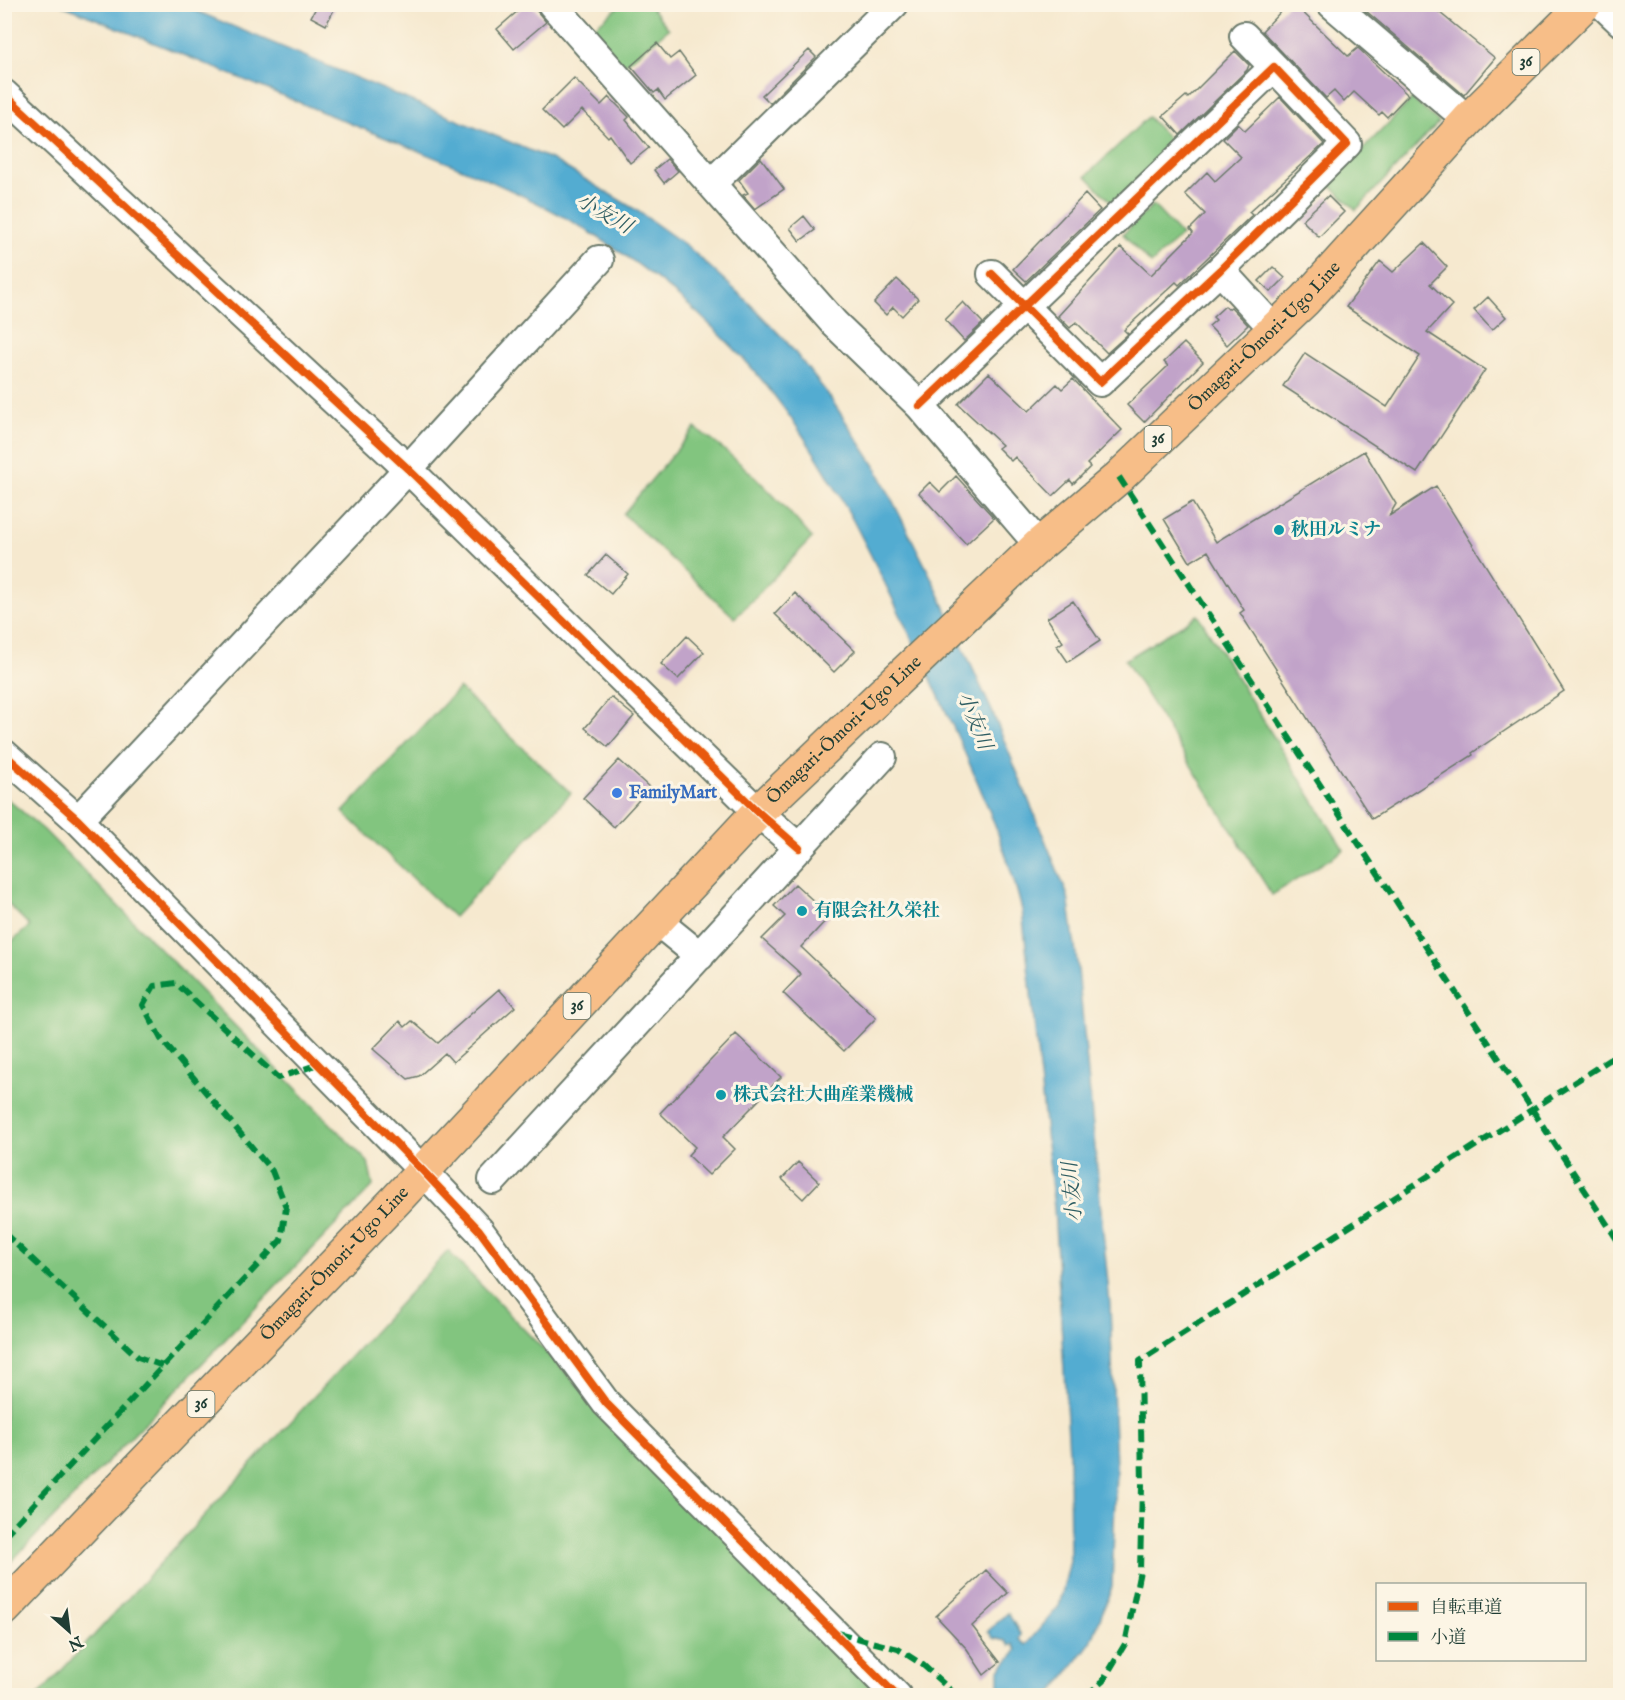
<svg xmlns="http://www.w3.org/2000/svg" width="1625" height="1700" font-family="'IM FELL English','Noto Serif JP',serif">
	<rect width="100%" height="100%" fill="#fcf5e5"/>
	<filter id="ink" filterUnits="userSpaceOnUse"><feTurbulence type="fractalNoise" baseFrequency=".0167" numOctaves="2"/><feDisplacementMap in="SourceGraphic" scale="12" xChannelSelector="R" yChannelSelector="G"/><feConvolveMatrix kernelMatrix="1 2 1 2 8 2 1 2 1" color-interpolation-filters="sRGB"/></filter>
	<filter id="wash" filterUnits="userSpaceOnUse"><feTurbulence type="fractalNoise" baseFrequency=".008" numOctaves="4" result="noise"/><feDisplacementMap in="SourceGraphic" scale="24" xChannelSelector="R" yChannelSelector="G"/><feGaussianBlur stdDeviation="1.35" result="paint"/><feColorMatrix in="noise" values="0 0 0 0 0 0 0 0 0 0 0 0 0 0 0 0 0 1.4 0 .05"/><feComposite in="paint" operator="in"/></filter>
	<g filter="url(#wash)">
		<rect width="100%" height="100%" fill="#f6e9cf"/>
		<path fill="#82c57f" stroke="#50815a" stroke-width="1.5" d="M 622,4 L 649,5 L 669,29 L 618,70 L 588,32 Z
			M 1412,99 L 1439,122 L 1356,210 L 1329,184 Z
			M 1148,117 L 1177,147 L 1115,206 L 1086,176 Z
			M 1153,205 L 1181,235 L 1151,264 L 1123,234 Z
			M 695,428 C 740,459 776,496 812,538 L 735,618 L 623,514 Z
			M 1198,615 L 1344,850 L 1272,895 L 1125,660 Z
			M 459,688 L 571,793 L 454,917 L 343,812 Z
			M 5,797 L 44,830 L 368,1162 L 373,1186 L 5,1568 L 4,948 L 30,926 L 5,901 Z
			M 448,1251 L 878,1695 L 38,1696 Z"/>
		<path fill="#53acd1" stroke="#397482" stroke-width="1.5" d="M 62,5 L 182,5 L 553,160 L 636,210 L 687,246 L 745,299 L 786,341 L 827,393 L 875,466 L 932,579 L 992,711 L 1068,896 L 1078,969 L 1110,1305 L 1116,1468 L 1112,1587 L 1091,1642 L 1051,1695 L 1001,1695 L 999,1693 L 999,1671 L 1017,1650 L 1013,1644 L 1010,1646 L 1006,1641 L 993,1638 L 988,1631 L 1008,1613 L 1021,1635 L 1019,1639 L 1026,1645 L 1059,1606 L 1070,1561 L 1069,1452 L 1054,1208 L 1022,910 C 999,818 949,718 908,631 C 864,539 819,445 751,367 C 701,311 642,263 578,225 C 508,184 429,156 354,125 C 256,85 159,45 62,5 Z"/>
		<g id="blocks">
			<path fill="#c1a3c9" d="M 318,4 L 337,4 L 326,25 L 311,17 Z
				M 526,4 L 531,4 L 546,22 L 514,49 L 497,29 Z
				M 1288,4 L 1294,4 L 1348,56 L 1358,48 L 1408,95 L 1387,117 L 1382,112 L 1379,115 L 1354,92 L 1344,102 L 1334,91 L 1326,98 L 1262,31 Z
				M 1358,4 L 1429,4 L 1495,58 L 1464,95 Z
				M 657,43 L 670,59 L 679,52 L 696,75 L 665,100 L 658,90 L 654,93 L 631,66 Z
				M 809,50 L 816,57 L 770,103 L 762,95 Z
				M 1235,51 L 1249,65 L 1247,70 L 1180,135 L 1163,116 L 1186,96 L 1188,98 Z
				M 574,78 L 601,105 L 609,97 L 629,117 L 626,120 L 649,148 L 630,163 L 610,135 L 608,137 L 582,110 L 562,130 L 542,110 Z
				M 1280,97 L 1324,144 L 1249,212 L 1252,215 L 1179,285 L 1176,282 L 1124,330 L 1128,334 L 1107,353 L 1076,322 L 1070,328 L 1058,316 L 1121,247 L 1151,275 L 1193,233 L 1190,229 L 1205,214 L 1185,194 L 1207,172 L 1215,181 L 1241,157 L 1223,139 L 1238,124 L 1245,131 Z
				M 761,158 L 784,189 L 755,209 L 743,195 L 748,193 L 739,180 Z
				M 667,159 L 678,171 L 664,183 L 654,170 Z
				M 1085,194 L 1100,210 L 1026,281 L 1013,269 Z
				M 1328,196 L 1344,212 L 1319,237 L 1302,220 Z
				M 804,216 L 815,230 L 800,241 L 790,228 Z
				M 1424,243 L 1447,267 L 1430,284 L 1452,305 L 1427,332 L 1485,370 L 1417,473 L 1283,386 L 1305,353 L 1387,407 L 1420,356 L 1346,307 L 1380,261 L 1393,272 Z
				M 1273,267 L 1285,278 L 1271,292 L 1259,281 Z
				M 897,279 L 918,299 L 902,316 L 893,307 L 886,315 L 874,303 Z
				M 1488,297 L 1506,317 L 1492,330 L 1474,310 Z
				M 963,302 L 983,323 L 964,341 L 945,320 Z
				M 1225,306 L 1228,309 L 1231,307 L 1248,325 L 1227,345 L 1209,326 L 1216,320 L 1213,317 Z
				M 1184,343 L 1203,362 L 1144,422 L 1127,405 L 1168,366 L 1164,362 Z
				M 989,373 L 1029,411 L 1057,384 L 1062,389 L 1073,379 L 1122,430 L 1087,464 L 1090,467 L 1073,484 L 1070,480 L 1053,496 L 1015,457 L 1011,461 L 998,448 L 1002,445 L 958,404 Z
				M 1364,451 L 1396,504 L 1389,516 L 1436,486 L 1564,691 L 1472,753 L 1473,755 L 1372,819 L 1240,613 L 1244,610 L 1208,551 L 1190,562 L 1164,519 L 1192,502 L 1216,542 Z
				M 956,476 L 994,518 L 966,544 L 919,493 L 930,482 L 940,492 Z
				M 606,555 L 628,574 L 611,594 L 588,575 Z
				M 795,593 L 855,651 L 834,672 L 775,614 Z
				M 1073,601 L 1100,641 L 1068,662 L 1057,646 L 1063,642 L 1047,618 Z
				M 687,636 L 704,652 L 678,679 L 661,664 Z
				M 611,697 L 634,716 L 608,747 L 585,728 Z
				M 619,760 L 650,788 L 614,827 L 583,798 Z
				M 795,884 L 830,916 L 801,947 L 876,1018 L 844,1051 L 783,993 L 801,974 L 762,939 L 785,916 L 774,906 Z
				M 499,989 L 515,1007 L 453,1062 L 445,1053 L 419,1076 L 408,1079 L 373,1049 L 400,1021 L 405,1027 L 412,1021 L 438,1043 Z
				M 736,1034 L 781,1077 L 723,1137 L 735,1149 L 709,1175 L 688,1155 L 695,1147 L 660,1113 Z
				M 798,1162 L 819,1182 L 803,1199 L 782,1179 Z
				M 986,1570 L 1008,1593 L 972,1626 L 1000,1662 L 984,1675 L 967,1649 L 936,1616 Z"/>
		</g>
	</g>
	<g filter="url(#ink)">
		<use href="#blocks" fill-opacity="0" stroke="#6a796a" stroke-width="1.5"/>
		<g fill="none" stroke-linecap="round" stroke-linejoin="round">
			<g stroke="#6a796a" stroke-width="32">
				<path id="minor" d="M 552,4 L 834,323 L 920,406 L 1039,545
					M 1332,4 L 1468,120
					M 1602,4 L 1620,21
					M 1244,36 L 1274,67
					M 4,94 L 408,469 L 758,812 L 799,848
					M 712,183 L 894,4
					M 1220,270 L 1274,329
					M 920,406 L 1274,67 L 1347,144 L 1220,270 L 1100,382 L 992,274
					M 4,754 L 78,820 L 423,1171 L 479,1230 L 606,1403 L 897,1696
					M 78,820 L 408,469 L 599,260
					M 657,921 L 700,956
					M 493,1180 L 882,757"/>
			</g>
			<g stroke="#6a796a" stroke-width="36">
				<g id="major">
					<path id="s1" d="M 4,1609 L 397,1199 L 758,812 L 1039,545 L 1119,477 L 1305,300 L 1468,120 L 1585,4"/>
				</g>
			</g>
			<use href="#minor" stroke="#fff" stroke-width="28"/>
			<use href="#major" stroke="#f7be88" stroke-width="33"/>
			<path stroke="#00873e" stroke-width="6" stroke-dasharray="12 6" stroke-linecap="butt" d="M 1119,477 L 1620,1244
				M 4,1233 L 138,1357 L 163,1366
				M 4,1536 L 281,1240 L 286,1207 L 272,1171 L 161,1039 L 143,1005 L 154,986 L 176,983 L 278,1078 L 316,1065
				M 838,1633 L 898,1649 L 923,1665 L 957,1696
				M 1086,1696 L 1103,1681 L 1125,1644 L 1140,1571 L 1142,1486 L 1140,1361 L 1620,1053"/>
			<g stroke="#fcf5e5" stroke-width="11">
				<path id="cycleway" d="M 4,94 L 408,469 L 758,812 L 799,848
					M 920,406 L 1274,67 L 1347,144 L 1220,270 L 1100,382 L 992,274
					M 4,754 L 78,820 L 423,1171 L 479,1230 L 606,1403 L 897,1696"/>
			</g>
			<use href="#cycleway" stroke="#e8590c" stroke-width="8"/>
		</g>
	</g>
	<g fill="#0f9aa8" stroke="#fcf5e5" stroke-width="2">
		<circle cx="1279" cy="530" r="6"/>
		<circle cx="802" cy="911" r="6"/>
		<circle cx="721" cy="1095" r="6"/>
	</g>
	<circle fill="#3f7fe0" stroke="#fcf5e5" stroke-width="2" cx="617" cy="793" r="6"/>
	<g text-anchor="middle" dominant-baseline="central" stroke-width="6" stroke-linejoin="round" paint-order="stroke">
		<g fill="#fcf5e5" stroke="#617469" stroke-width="1.5">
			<rect x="1512.5" y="49" width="27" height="26" rx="4.5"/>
			<rect x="1144.5" y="426" width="27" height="26" rx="4.5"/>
			<rect x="563.5" y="993" width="27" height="26" rx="4.5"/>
			<rect x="187.5" y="1391" width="27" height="26" rx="4.5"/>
		</g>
		<g font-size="16" font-weight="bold" fill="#1f3d34">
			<text x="1526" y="62">36</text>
			<text x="1158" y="439">36</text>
			<text x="577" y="1006">36</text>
			<text x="201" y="1404">36</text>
		</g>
		<g font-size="18" fill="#1f3d34" stroke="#fcf5e5">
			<text stroke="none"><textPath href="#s1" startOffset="1792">Ōmagari-Ōmori-Ugo Line</textPath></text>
			<text stroke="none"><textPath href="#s1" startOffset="1216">Ōmagari-Ōmori-Ugo Line</textPath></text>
			<text stroke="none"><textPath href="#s1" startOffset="478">Ōmagari-Ōmori-Ugo Line</textPath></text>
		</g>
		<g font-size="18" font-weight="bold" fill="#0d838f" stroke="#fcf5e5" text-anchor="start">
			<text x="1291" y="530">秋田ルミナ</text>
			<text x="814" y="911">有限会社久栄社</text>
			<text x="733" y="1095">株式会社大曲産業機械</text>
		</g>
		<g font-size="18" font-weight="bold" fill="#366cbe" stroke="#fcf5e5" text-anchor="start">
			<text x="629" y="793">FamilyMart</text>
		</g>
		<g font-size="20" font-style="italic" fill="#2f5e63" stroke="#fcf5e5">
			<text transform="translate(604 214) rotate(30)">小友川</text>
			<text transform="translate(974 721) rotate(68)">小友川</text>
			<text transform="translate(1073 1192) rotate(-95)">小友川</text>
		</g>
	</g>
	<rect width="1625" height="1700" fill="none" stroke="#fcf5e5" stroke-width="24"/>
	<rect x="1376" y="1583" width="210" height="78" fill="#fcf5e5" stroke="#a4ab9e" stroke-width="1.5"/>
	<rect x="1388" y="1602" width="30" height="9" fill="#e8590c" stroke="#a4ab9e" stroke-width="1.5"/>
	<text x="1430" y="1613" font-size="18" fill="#1f3d34">自転車道</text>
	<rect x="1388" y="1632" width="30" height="9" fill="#00873e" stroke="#a4ab9e" stroke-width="1.5"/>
	<text x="1430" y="1643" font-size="18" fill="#1f3d34">小道</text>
	<g transform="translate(69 1631) rotate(152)" stroke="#fcf5e5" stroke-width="4.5" paint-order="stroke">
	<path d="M0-4.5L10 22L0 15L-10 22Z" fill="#1f3d34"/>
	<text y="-9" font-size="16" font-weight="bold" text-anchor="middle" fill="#1f3d34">N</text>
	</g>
</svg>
